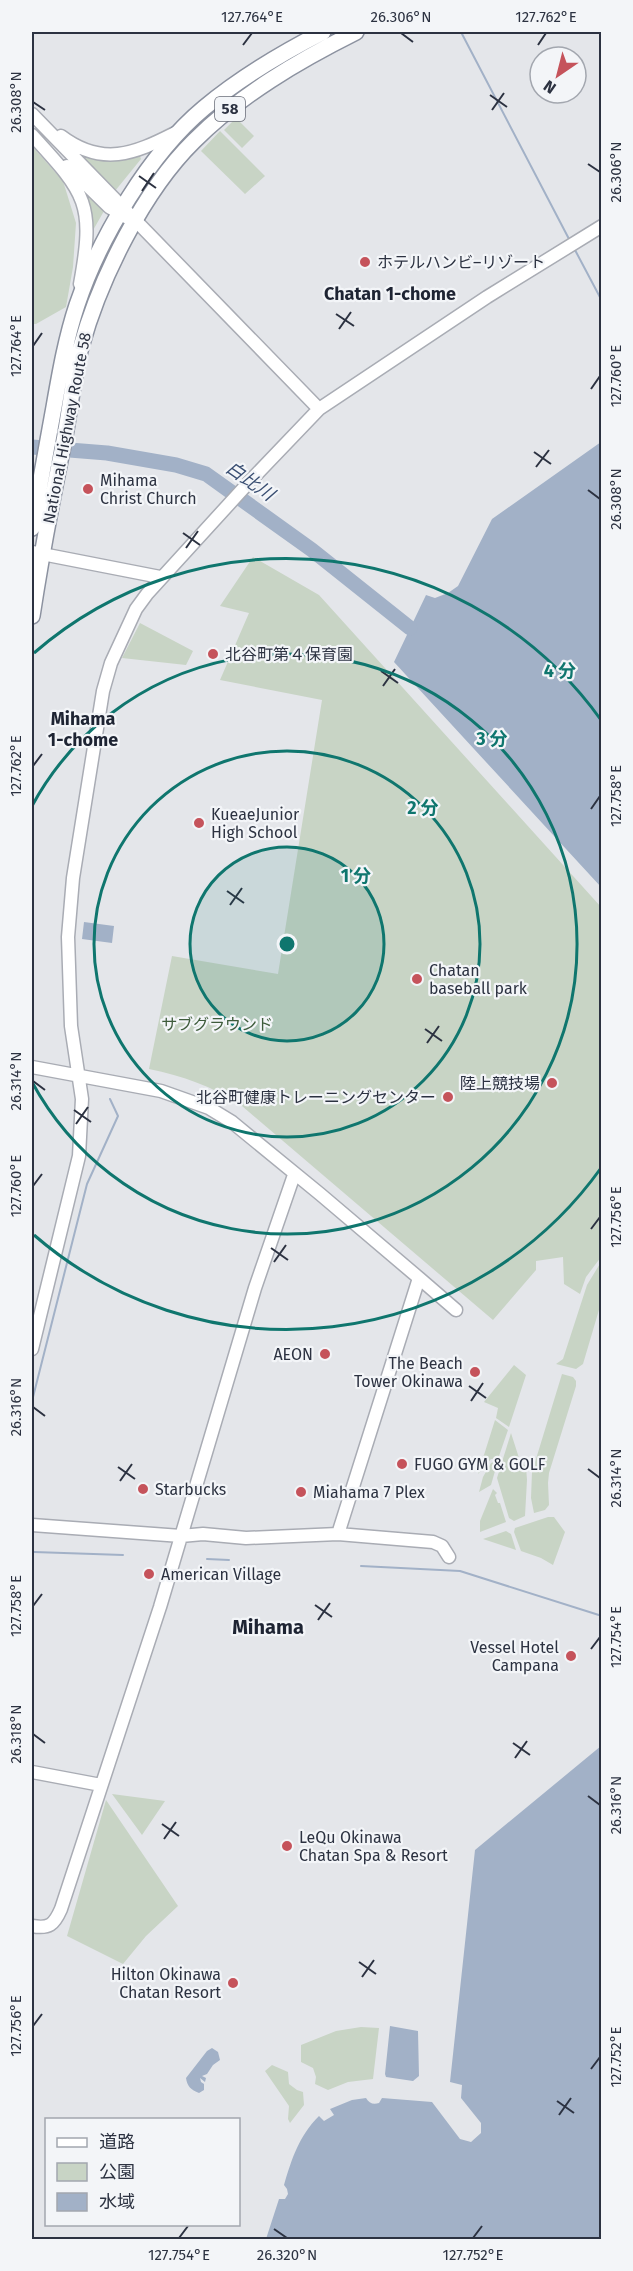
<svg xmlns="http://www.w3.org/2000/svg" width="633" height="2271" font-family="'Fira Sans','Noto Sans JP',sans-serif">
	<rect width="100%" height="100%" fill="#e4e6ea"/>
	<path fill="#c8d4c5" d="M 236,118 L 254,136 L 242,148 L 224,130 Z
		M 220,131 L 265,176 L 245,194 L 201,151 Z
		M 32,146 L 63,181 L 76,223 L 73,267 L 66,307 L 36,324 L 32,324 Z
		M 74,149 L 140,156 L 141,159 L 115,191 Z
		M 80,187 L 104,211 L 92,232 Z
		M 253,557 L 319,595 L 601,907 L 601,1257 L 586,1277 L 580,1294 L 564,1284 L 563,1257 L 536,1261 L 536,1270 L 493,1320 L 242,1106 C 212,1086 183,1076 149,1069 L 172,956 L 278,974 L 322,700 L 220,680 L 249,613 L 220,606 Z
		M 140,623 L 193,651 L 186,665 L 122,658 Z
		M 601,1262 L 601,1303 L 583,1364 L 576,1369 L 556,1364 L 563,1359 L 587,1285 Z
		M 514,1365 L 526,1375 L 509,1427 L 496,1418 L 498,1408 L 484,1402 Z
		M 562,1374 L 573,1377 L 576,1381 L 576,1386 L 549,1473 L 548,1483 L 549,1505 L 545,1510 L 534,1513 L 531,1498 L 532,1472 Z
		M 495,1420 L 508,1430 L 498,1459 L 491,1459 L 478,1474 Z
		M 511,1433 L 519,1458 L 526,1467 L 527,1480 L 525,1516 L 514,1521 L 509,1518 L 497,1478 Z
		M 494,1462 L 497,1464 L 491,1485 L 479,1492 L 483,1477 L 491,1463 Z
		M 493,1489 L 497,1493 L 495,1495 L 498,1503 L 500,1503 L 506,1522 L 480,1532 L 480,1521 Z
		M 548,1517 L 554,1517 L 565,1532 L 553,1565 L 541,1558 L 521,1551 L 514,1532 L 515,1528 Z
		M 506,1531 L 511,1534 L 516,1550 L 483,1539 Z
		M 112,1794 L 165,1801 L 142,1835 Z
		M 106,1800 L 178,1906 L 146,1936 L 123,1964 L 67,1936 Z
		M 361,2027 L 379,2028 L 373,2079 L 348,2082 L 328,2090 L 315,2084 L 316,2077 L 313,2068 L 301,2062 L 301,2045 L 336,2031 Z
		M 272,2065 L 288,2072 L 289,2084 L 297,2090 L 303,2092 L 304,2105 L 290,2123 L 288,2119 L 289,2106 L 265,2071 Z"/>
	<path fill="#a2b1c7" d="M 601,442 L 601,887 L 394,662 L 426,595 L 435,598 L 448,593 L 458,586 L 492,519 Z
		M 84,922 L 114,926 L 112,943 L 82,939 Z
		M 601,1746 L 601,2239 L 266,2239 L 279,2199 L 285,2199 L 288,2194 L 287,2189 L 284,2185 C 292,2158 299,2136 319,2116 L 324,2121 L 334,2115 L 330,2109 L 352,2100 L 366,2098 C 369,2103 373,2105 379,2103 L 382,2098 L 432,2102 L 460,2139 L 471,2142 L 481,2133 L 481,2123 L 461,2098 L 462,2085 L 450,2082 L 475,1850 Z
		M 390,2026 L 418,2031 L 419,2076 L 413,2081 L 386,2077 L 385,2074 Z
		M 212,2048 L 218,2052 L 220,2060 L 213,2065 L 207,2074 L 202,2076 L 206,2078 L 205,2082 L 200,2078 L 201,2082 L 204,2084 L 204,2090 L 199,2093 C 191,2090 187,2086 186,2078 L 207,2051 Z"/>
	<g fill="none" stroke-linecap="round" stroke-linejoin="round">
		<path stroke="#a2b1c7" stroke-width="2" d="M 461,32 L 569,239
			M 575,250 L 602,301
			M 32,1401 L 87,1184 L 118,1116 L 110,1099
			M 34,1552 L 123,1555
			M 207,1559 L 229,1560
			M 361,1566 L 460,1571 L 602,1616"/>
		<path stroke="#a2b1c7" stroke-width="15" d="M 32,447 L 107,453 L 176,465 L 206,474 L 312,550 L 410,628"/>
		<g stroke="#a9acb4" stroke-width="15">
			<path id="secondary" d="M 32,114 L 319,409
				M 32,135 C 86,194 95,203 80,284
				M 61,136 C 102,167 134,154 175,133
				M 67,166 L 109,207 L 126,217
				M 32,552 L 160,577
				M 32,1067 L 161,1091 L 209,1108 L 232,1122 L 320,1194 L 419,1278 L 338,1534
				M 419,1278 L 456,1310
				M 32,1349 L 79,1156 L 82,1099 L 71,1026 L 68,937 L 73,878 L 103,691 L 111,663 L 136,609 L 147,594 L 251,480 L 319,409 L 487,297 L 602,226
				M 32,1525 L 181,1536 L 203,1534 L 246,1538 L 338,1534 L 433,1542 L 442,1546 L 449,1557
				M 32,1772 L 101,1785
				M 32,1926 C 49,1929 54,1925 61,1909 L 160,1607 L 255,1288 L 294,1175"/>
		</g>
		<g stroke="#8c92a0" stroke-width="18">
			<path id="highway" d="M 32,528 C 39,488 47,447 54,407 C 60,373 66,338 77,305 C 99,238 150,153 204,108 C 240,78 282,53 323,32
				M 32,616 C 41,557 52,499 64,441 C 70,410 73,377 81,347 C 100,279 143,191 194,141 C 240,95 298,61 356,32"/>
		</g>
		<use href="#secondary" stroke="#fff" stroke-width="12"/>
		<use href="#highway" stroke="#fff" stroke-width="15"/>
	</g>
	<path fill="none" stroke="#2c3241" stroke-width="2" d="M 401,33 L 413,42M 243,45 L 252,33M 538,45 L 546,33M 490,95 L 507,107M 33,102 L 45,110M 492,110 L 504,93M 588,164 L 600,172M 139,176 L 156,188M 142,191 L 154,173M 336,314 L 354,326M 339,329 L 351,312M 33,346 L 42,333M 591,389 L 600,376M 534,452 L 551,464M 536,467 L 549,450M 588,490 L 600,499M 183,533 L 200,545M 186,548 L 198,531M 381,671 L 398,683M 383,686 L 395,669M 33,766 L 42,754M 591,809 L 600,796M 227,891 L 244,903M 230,905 L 242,888M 425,1029 L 442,1041M 427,1043 L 439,1026M 33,1081 L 45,1090M 74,1110 L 91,1122M 76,1124 L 88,1107M 33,1186 L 42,1174M 591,1229 L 600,1217M 271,1248 L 288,1260M 274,1262 L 286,1245M 469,1386 L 486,1398M 471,1401 L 483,1383M 33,1407 L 45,1416M 118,1467 L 135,1479M 588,1469 L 600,1478M 120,1481 L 132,1464M 315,1605 L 332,1617M 33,1606 L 42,1594M 318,1620 L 330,1603M 591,1649 L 600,1637M 33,1734 L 45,1743M 513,1743 L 530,1755M 515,1758 L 527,1741M 588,1796 L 600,1805M 162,1824 L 179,1836M 164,1839 L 176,1822M 359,1962 L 376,1974M 362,1977 L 374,1960M 33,2026 L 42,2014M 591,2069 L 600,2057M 557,2101 L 574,2113M 559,2115 L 571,2098M 274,2229 L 287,2238M 179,2238 L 188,2226M 473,2238 L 482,2226"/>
	<circle cx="287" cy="944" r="97" fill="#0f766e" fill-opacity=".12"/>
	<g fill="none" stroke="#0f766e" stroke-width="3">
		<circle cx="287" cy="944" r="97"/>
		<circle cx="287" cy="944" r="193"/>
		<path d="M32 806A290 290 0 1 1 32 1082"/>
		<path d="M601 1168A386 386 0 0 1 34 1235M34 653A386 386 0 0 1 601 720"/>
	</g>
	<g fill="#c5535b" stroke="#f3f5f8" stroke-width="2">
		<circle cx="365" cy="262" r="6"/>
		<circle cx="88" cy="489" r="6"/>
		<circle cx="213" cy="654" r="6"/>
		<circle cx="199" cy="823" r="6"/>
		<circle cx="417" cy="979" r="6"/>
		<circle cx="552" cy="1083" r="6"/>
		<circle cx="448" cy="1097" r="6"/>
		<circle cx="325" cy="1354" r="6"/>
		<circle cx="475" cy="1372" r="6"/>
		<circle cx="402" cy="1464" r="6"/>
		<circle cx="143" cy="1489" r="6"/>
		<circle cx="301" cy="1492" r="6"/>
		<circle cx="149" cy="1574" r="6"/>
		<circle cx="571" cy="1656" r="6"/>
		<circle cx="287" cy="1846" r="6"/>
		<circle cx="233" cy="1983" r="6"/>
	</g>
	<g text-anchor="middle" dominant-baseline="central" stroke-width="4.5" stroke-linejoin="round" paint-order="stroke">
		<rect fill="#f3f5f8" stroke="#686c78" stroke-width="1.5" x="215" y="97" width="30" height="24" rx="4.5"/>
		<g font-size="15" font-weight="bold" fill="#2c3241">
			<text x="230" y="109">58</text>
		</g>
		<g font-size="16" fill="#2c3241" stroke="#f3f5f8" text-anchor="start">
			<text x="377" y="262">ホテルハンビ―リゾート</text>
			<text x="100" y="480">Mihama<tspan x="100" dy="18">Christ Church</tspan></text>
			<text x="225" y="654">北谷町第４保育園</text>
			<text x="211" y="814">KueaeJunior<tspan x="211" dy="18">High School</tspan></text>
			<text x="429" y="970">Chatan<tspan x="429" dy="18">baseball park</tspan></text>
			<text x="540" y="1083" text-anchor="end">陸上競技場</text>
			<text x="436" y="1097" text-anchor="end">北谷町健康トレーニングセンター</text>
			<text x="313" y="1354" text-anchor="end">AEON</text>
			<text x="463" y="1363" text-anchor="end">The Beach<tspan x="463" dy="18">Tower Okinawa</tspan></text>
			<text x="414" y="1464">FUGO GYM &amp; GOLF</text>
			<text x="155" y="1489">Starbucks</text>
			<text x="313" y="1492">Miahama 7 Plex</text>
			<text x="161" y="1574">American Village</text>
			<text x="559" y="1647" text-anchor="end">Vessel Hotel<tspan x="559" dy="18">Campana</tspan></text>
			<text x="299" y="1837">LeQu Okinawa<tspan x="299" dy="18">Chatan Spa &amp; Resort</tspan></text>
			<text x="221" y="1974" text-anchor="end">Hilton Okinawa<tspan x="221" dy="18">Chatan Resort</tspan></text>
		</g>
		<g font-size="16" fill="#2c3241" stroke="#f3f5f8">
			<text transform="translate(67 428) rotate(-79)">National Highway Route 58</text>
		</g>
		<g font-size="16" fill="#3e5c3b" stroke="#f3f5f8">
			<text x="217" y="1024">サブグラウンド</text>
		</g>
		<g font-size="18" font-weight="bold" fill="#1e2433" stroke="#f3f5f8">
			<text x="390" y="294">Chatan 1-chome</text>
			<text x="83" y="719">Mihama<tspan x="83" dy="21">1-chome</tspan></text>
		</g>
		<g font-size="18" font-style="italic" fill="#394e72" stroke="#f3f5f8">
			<text transform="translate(250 481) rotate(35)">白比川</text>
		</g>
		<g font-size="20" font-weight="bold" fill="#1e2433" stroke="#f3f5f8">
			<text x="268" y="1627">Mihama</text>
		</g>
	</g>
	<circle cx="287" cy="944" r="9" fill="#0f766e" stroke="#f3f5f8" stroke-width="3"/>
	<g font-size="18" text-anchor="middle" font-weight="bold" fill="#0f766e" stroke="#f3f5f8" stroke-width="4.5" stroke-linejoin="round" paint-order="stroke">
		<text x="560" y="677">4 分</text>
		<text x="492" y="745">3 分</text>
		<text x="423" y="814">2 分</text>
		<text x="356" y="882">1 分</text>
	</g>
	<rect width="633" height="2271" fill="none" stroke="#f3f5f8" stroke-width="66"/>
	<rect x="45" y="2118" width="195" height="108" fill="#f3f5f8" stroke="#a3a7af" stroke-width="1.5"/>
	<rect x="57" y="2138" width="30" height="9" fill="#ffffff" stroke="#a3a7af" stroke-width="1.5"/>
	<text x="99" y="2148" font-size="18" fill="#2c3241">道路</text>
	<rect x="57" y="2163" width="30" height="18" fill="#c8d4c5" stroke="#a3a7af" stroke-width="1.5"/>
	<text x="99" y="2178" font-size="18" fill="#2c3241">公園</text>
	<rect x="57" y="2193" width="30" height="18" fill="#a2b1c7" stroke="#a3a7af" stroke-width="1.5"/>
	<text x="99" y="2208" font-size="18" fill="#2c3241">水域</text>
	<g transform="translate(558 75) rotate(215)"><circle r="28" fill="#f3f5f8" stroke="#a3a7af" stroke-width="1.5"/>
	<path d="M0-4.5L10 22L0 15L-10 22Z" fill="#c5535b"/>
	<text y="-9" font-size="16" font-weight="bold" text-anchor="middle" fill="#2c3241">N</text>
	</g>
	<rect x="33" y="33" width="567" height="2205" fill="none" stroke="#2c3241" stroke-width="2"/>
	<g font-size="15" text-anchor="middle" fill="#2c3241">
		<text x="252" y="22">127.764°E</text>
		<text x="401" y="22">26.306°N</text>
		<text x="546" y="22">127.762°E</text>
		<text transform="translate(16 102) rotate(-90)" y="5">26.308°N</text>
		<text transform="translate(616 172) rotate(-90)" y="5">26.306°N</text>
		<text transform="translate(16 346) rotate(-90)" y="5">127.764°E</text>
		<text transform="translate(616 376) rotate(-90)" y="5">127.760°E</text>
		<text transform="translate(616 499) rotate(-90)" y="5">26.308°N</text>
		<text transform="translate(16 766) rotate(-90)" y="5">127.762°E</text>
		<text transform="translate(616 796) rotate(-90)" y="5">127.758°E</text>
		<text transform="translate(16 1081) rotate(-90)" y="5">26.314°N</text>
		<text transform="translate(16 1186) rotate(-90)" y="5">127.760°E</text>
		<text transform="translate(616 1217) rotate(-90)" y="5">127.756°E</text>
		<text transform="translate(16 1407) rotate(-90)" y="5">26.316°N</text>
		<text transform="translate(616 1478) rotate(-90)" y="5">26.314°N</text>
		<text transform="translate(16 1606) rotate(-90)" y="5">127.758°E</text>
		<text transform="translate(616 1637) rotate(-90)" y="5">127.754°E</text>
		<text transform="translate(16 1734) rotate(-90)" y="5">26.318°N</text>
		<text transform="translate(616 1805) rotate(-90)" y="5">26.316°N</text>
		<text transform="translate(16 2026) rotate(-90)" y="5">127.756°E</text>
		<text transform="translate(616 2057) rotate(-90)" y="5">127.752°E</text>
		<text x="179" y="2260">127.754°E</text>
		<text x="287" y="2260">26.320°N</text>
		<text x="473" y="2260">127.752°E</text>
	</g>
</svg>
